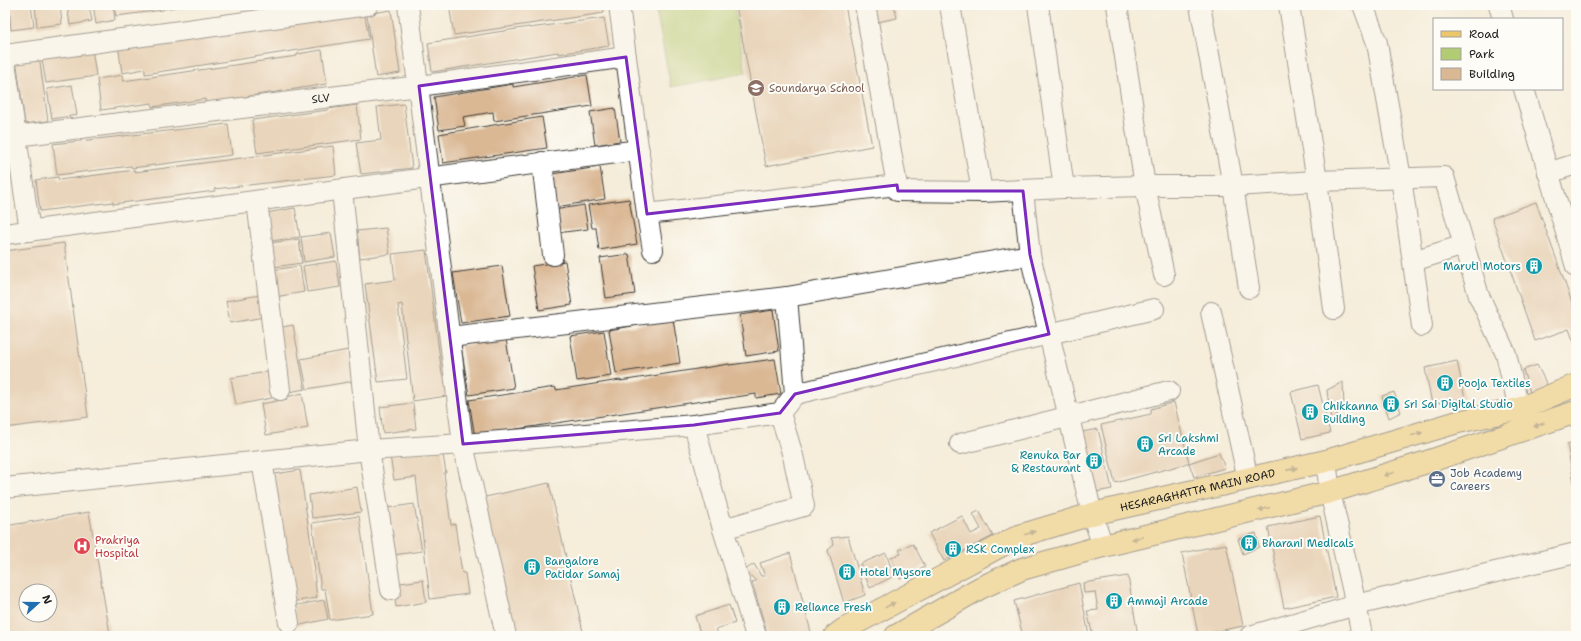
<svg xmlns="http://www.w3.org/2000/svg" width="1581" height="641" font-family="'Shantell Sans',sans-serif">
	<rect width="100%" height="100%" fill="#fdfcf7"/>
	<filter id="ink" filterUnits="userSpaceOnUse"><feTurbulence type="fractalNoise" baseFrequency=".025" numOctaves="2"/><feDisplacementMap in="SourceGraphic" scale="8" xChannelSelector="R" yChannelSelector="G"/><feConvolveMatrix kernelMatrix="1 2 1 2 8 2 1 2 1" color-interpolation-filters="sRGB"/></filter>
	<filter id="wash" filterUnits="userSpaceOnUse"><feTurbulence type="fractalNoise" baseFrequency=".012" numOctaves="4" result="noise"/><feDisplacementMap in="SourceGraphic" scale="16" xChannelSelector="R" yChannelSelector="G"/><feGaussianBlur stdDeviation="0.9" result="paint"/><feColorMatrix in="noise" values="0 0 0 0 0 0 0 0 0 0 0 0 0 0 0 0 0 1.4 0 .05"/><feComposite in="paint" operator="in"/></filter>
	<g filter="url(#wash)">
		<rect width="100%" height="100%" fill="#f5edda"/>
		<path fill="#b1cc72" stroke="#667447" d="M 655,5 L 734,5 L 746,73 L 671,87 Z"/>
		<g id="blocks">
			<path fill="#dab894" fill-rule="evenodd" d="M 9,5 L 31,5 L 34,27 L 11,30 Z
				M 35,5 L 60,5 L 62,24 L 37,27 Z
				M 67,5 L 89,5 L 92,21 L 70,25 Z
				M 93,5 L 113,5 L 115,20 L 96,24 Z
				M 114,5 L 183,5 L 183,6 L 163,9 L 163,10 L 116,16 Z
				M 449,5 L 603,5 L 604,13 L 454,35 Z
				M 736,5 L 845,5 L 872,146 L 766,166 Z
				M 868,5 L 894,5 L 897,18 L 872,23 Z
				M 364,10 L 369,39 L 145,74 L 145,69 L 122,73 L 118,44 Z
				M 391,10 L 400,73 L 376,77 L 367,14 Z
				M 604,18 L 609,46 L 558,54 L 558,52 L 432,72 L 428,43 L 529,27 L 529,28 Z
				M 92,48 L 96,76 L 46,83 L 41,53 Z
				M 322,50 L 327,84 L 206,103 L 205,99 L 152,107 L 152,103 L 101,110 L 97,79 L 122,75 L 123,81 L 297,56 L 297,54 Z
				M 39,55 L 48,121 L 25,124 L 16,58 Z
				M 587,75 L 592,106 L 494,121 L 493,112 L 463,117 L 465,126 L 439,130 L 434,97 L 513,84 L 513,87 Z
				M 72,85 L 77,115 L 52,119 L 47,89 Z
				M 404,104 L 412,168 L 361,174 L 356,143 L 381,140 L 377,107 Z
				M 357,105 L 361,139 L 257,153 L 252,120 L 328,110 L 328,109 Z
				M 615,108 L 620,141 L 595,145 L 590,112 Z
				M 542,117 L 547,148 L 443,163 L 439,134 Z
				M 228,124 L 232,155 L 132,168 L 131,166 L 57,175 L 53,144 Z
				M 333,146 L 336,175 L 214,189 L 215,191 L 113,204 L 113,202 L 40,211 L 36,180 L 58,177 L 59,180 L 135,170 L 135,172 Z
				M 600,167 L 605,199 L 556,207 L 551,174 Z
				M 629,199 L 637,244 L 599,250 L 596,228 L 592,228 L 588,205 Z
				M 1536,202 L 1576,314 L 1576,348 L 1569,329 L 1535,341 L 1492,218 Z
				M 584,205 L 588,229 L 557,233 L 554,210 Z
				M 295,208 L 300,237 L 271,241 L 266,213 Z
				M 386,228 L 390,254 L 360,258 L 357,231 Z
				M 331,233 L 335,257 L 304,262 L 301,237 Z
				M 299,239 L 302,263 L 274,267 L 270,243 Z
				M 64,243 L 88,417 L 5,428 L 5,251 Z
				M 426,250 L 442,375 L 444,374 L 447,396 L 413,401 L 402,304 L 398,305 L 407,379 L 378,382 L 365,284 L 395,280 L 392,254 Z
				M 629,254 L 635,294 L 606,298 L 600,258 Z
				M 336,261 L 340,287 L 307,292 L 303,266 Z
				M 565,261 L 572,305 L 539,310 L 532,266 Z
				M 300,266 L 304,292 L 275,297 L 271,270 Z
				M 502,266 L 510,316 L 461,323 L 453,273 Z
				M 260,295 L 264,317 L 230,323 L 226,301 Z
				M 773,310 L 779,351 L 746,356 L 740,315 Z
				M 673,319 L 680,363 L 616,373 L 609,330 Z
				M 293,325 L 305,389 L 289,392 L 277,328 Z
				M 604,331 L 611,376 L 577,381 L 570,336 Z
				M 506,339 L 514,388 L 469,395 L 461,346 Z
				M 348,350 L 354,381 L 307,389 L 301,359 Z
				M 775,359 L 781,394 L 756,398 L 756,394 L 709,401 L 709,400 L 510,430 L 475,438 L 469,400 L 555,387 L 556,390 L 620,380 L 620,381 L 729,364 L 729,365 Z
				M 1457,361 L 1465,398 L 1432,404 L 1425,368 Z
				M 1537,365 L 1550,391 L 1532,399 L 1523,370 Z
				M 267,372 L 272,398 L 236,405 L 231,378 Z
				M 1343,382 L 1344,407 L 1331,422 L 1327,390 Z
				M 1318,385 L 1330,433 L 1302,439 L 1291,392 Z
				M 1394,392 L 1401,412 L 1389,418 L 1382,396 Z
				M 302,393 L 308,428 L 266,435 L 261,404 L 287,399 L 287,397 Z
				M 1174,402 L 1189,463 L 1115,483 L 1101,425 L 1151,414 L 1151,409 Z
				M 413,403 L 416,429 L 383,433 L 380,407 Z
				M 1098,429 L 1112,489 L 1091,493 L 1076,433 Z
				M 1576,442 L 1576,483 L 1574,483 L 1567,444 Z
				M 442,449 L 446,473 L 444,473 L 451,525 L 455,524 L 462,573 L 465,573 L 468,594 L 430,599 L 416,477 L 394,480 L 390,456 Z
				M 1219,453 L 1225,468 L 1194,477 L 1189,463 Z
				M 300,470 L 315,571 L 314,572 L 317,598 L 290,602 L 269,475 Z
				M 549,483 L 584,636 L 512,636 L 481,498 Z
				M 357,487 L 361,512 L 312,518 L 309,495 Z
				M 414,504 L 422,551 L 393,555 L 387,508 Z
				M 979,511 L 993,536 L 944,561 L 929,533 L 962,516 L 971,534 L 981,529 L 973,514 Z
				M 89,512 L 110,634 L 98,636 L 5,636 L 5,526 ZM 26,591 L 50,591 L 50,615 L 26,615 Z
				M 359,516 L 373,614 L 330,620 L 325,589 L 321,589 L 312,523 Z
				M 1320,516 L 1336,597 L 1284,608 L 1268,527 Z
				M 1256,533 L 1259,547 L 1243,554 L 1238,539 Z
				M 848,536 L 865,595 L 844,603 L 828,550 L 834,545 L 831,538 Z
				M 913,544 L 925,566 L 900,579 L 891,557 L 901,554 L 899,550 Z
				M 1226,544 L 1243,626 L 1198,635 L 1182,553 Z
				M 790,553 L 811,632 L 802,636 L 768,636 L 752,582 L 756,581 L 745,570 L 754,564 L 761,576 L 765,576 L 760,563 Z
				M 886,553 L 894,576 L 870,588 L 860,564 Z
				M 1128,576 L 1138,636 L 1101,635 L 1101,636 L 1093,636 L 1087,611 L 1098,610 L 1095,592 L 1084,593 L 1083,583 Z
				M 423,580 L 426,602 L 396,607 L 393,584 Z
				M 1079,583 L 1089,636 L 1023,636 L 1014,601 Z
				M 324,600 L 328,619 L 296,626 L 293,606 Z
				M 729,605 L 735,623 L 716,629 L 719,636 L 701,636 L 695,616 Z"/>
		</g>
	</g>
	<g filter="url(#ink)">
		<use href="#blocks" fill-opacity="0" stroke="#3d3b38" stroke-width="1"/>
		<g fill="none" stroke-linecap="round" stroke-linejoin="round">
			<g stroke="#3d3b38" stroke-width="22">
				<g id="minor">
					<path d="M 408,5 L 463,444 L 506,636"/>
					<path d="M 619,5 L 647,214 L 897,185"/>
					<path d="M 865,5 L 898,191 L 982,192"/>
					<path d="M 950,5 L 982,192 L 1064,188"/>
					<path d="M 1038,5 L 1064,188 L 1145,186 L 1164,275"/>
					<path d="M 1117,5 L 1145,186 L 1233,186 L 1249,288"/>
					<path d="M 1200,5 L 1233,186 L 1317,181 L 1334,309"/>
					<path d="M 1289,5 L 1317,181 L 1444,177 L 1479,296 L 1506,354 L 1519,409"/>
					<path d="M 1363,5 L 1377,43 L 1401,178 L 1422,326"/>
					<path d="M 1499,5 L 1503,19"/>
					<path d="M 5,55 L 368,5"/>
					<path d="M 5,62 L 30,231"/>
					<path d="M 1524,89 L 1576,267"/>
					<path id="s1" d="M 16,136 L 419,86 L 626,57"/>
					<path d="M 542,162 L 553,255"/>
					<path d="M 1548,173 L 1576,164"/>
					<path d="M 342,190 L 369,450 L 391,590"/>
					<path d="M 1023,191 L 1030,255 L 1049,334 L 1154,309"/>
					<path d="M 257,201 L 280,390"/>
					<path d="M 647,214 L 653,250"/>
					<path d="M 5,234 L 639,150"/>
					<path d="M 1413,261 L 1464,245"/>
					<path d="M 1211,312 L 1248,479"/>
					<path d="M 450,337 L 787,297 L 1030,255"/>
					<path d="M 795,394 L 1049,334 L 1092,514 L 1103,546"/>
					<path d="M 694,425 L 723,529 L 756,636"/>
					<path d="M 960,444 L 1169,391"/>
					<path d="M 1326,461 L 1330,492 L 1356,605 L 1576,553"/>
					<path d="M 5,488 L 262,461"/>
					<path d="M 723,529 L 804,506 L 793,456 L 780,413"/>
					<path d="M 289,623 L 262,461 L 369,450 L 463,444 L 694,425 L 780,413 L 795,394 L 787,297"/>
					<path d="M 1250,636 L 1356,605 L 1362,636"/>
				</g>
			</g>
			<g stroke="#3d3b38" stroke-width="24">
				<g id="major">
					<path id="s2" d="M 835,636 L 843,630 L 1019,536 L 1092,514 L 1326,461 L 1458,422 L 1519,409 L 1576,385"/>
					<path d="M 896,636 L 980,588 L 1022,569 L 1103,546 L 1330,492 L 1427,462 L 1576,412"/>
				</g>
			</g>
			<use href="#minor" stroke="#fff" stroke-width="20"/>
			<use href="#major" stroke="#ecc669" stroke-width="22"/>
		</g>
		<defs><path id="oneway-solid" d="M-6-.8H1V-3.2L6.5 0L1 3.2V.8H-6Z"/></defs>
		<g fill="#847142">
			<use href="#oneway-solid" transform="translate(1539 425) rotate(161)"/>
			<use href="#oneway-solid" transform="translate(1417 434) rotate(-16)"/>
			<use href="#oneway-solid" transform="translate(1292 469) rotate(-13)"/>
			<use href="#oneway-solid" transform="translate(1389 474) rotate(163)"/>
			<use href="#oneway-solid" transform="translate(1264 509) rotate(166)"/>
			<use href="#oneway-solid" transform="translate(1030 533) rotate(-17)"/>
			<use href="#oneway-solid" transform="translate(1137 538) rotate(167)"/>
			<use href="#oneway-solid" transform="translate(890 605) rotate(-28)"/>
		</g>
	</g>
	<path d="M0 0H1581V641H0ZM 626,57 L 647,214 L 897,185 L 898,191 L 1023,191 L 1030,255 L 1049,334 L 795,394 L 780,413 L 694,425 L 463,444 L 419,86 Z" fill="#f5edda" fill-opacity=".55" fill-rule="evenodd"/>
	<path fill="none" stroke="#7b2cbf" stroke-width="3" stroke-linejoin="round" d="M 626,57 L 647,214 L 897,185 L 898,191 L 1023,191 L 1030,255 L 1049,334 L 795,394 L 780,413 L 694,425 L 463,444 L 419,86 Z"/>
	<defs>
		<g id="school-disc" transform="scale(0.9)"><circle r="9.5" fill="#8d6e63" stroke="#fdfcf7"/><path d="M0-5L7-2L0 1L-7-2ZM-4 1L0 2.5L4 1V4Q0 6-4 4Z" fill="#fff"/></g>
		<g id="building-disc" transform="scale(0.9)"><circle r="9.5" fill="#0f9aa8" stroke="#fdfcf7"/><path d="M-4-6H4V6H1V3H-1V6H-4ZM-2.5-4.3h1.7v1.8h-1.7ZM.8-4.3h1.7v1.8H.8ZM-2.5-1h1.7V.8h-1.7ZM.8-1h1.7V.8H.8Z" fill="#fff"/></g>
		<g id="office-disc" transform="scale(0.9)"><circle r="9.5" fill="#5c6f8a" stroke="#fdfcf7"/><path d="M-6-3h4V-5.5h4V-3h4V5H-6ZM-1-4.5V-3h2v-1.5ZM-6 0V1H6V0Z" fill="#fff"/></g>
		<g id="hospital-disc" transform="scale(0.9)"><circle r="9.5" fill="#e0444e" stroke="#fdfcf7"/><path d="M-5-5h3v3.5h4V-5h3V5h-3V1.5h-4V5h-3Z" fill="#fff"/></g>
	</defs>
	<g fill-rule="evenodd">
		<use href="#school-disc" x="756" y="88"/>
		<use href="#building-disc" x="1534" y="266"/>
		<use href="#building-disc" x="1445" y="383"/>
		<use href="#building-disc" x="1391" y="404"/>
		<use href="#building-disc" x="1310" y="412"/>
		<use href="#building-disc" x="1145" y="444"/>
		<use href="#building-disc" x="1094" y="461"/>
		<use href="#office-disc" x="1437" y="479"/>
		<use href="#building-disc" x="1249" y="543"/>
		<use href="#hospital-disc" x="82" y="546"/>
		<use href="#building-disc" x="953" y="549"/>
		<use href="#building-disc" x="532" y="567"/>
		<use href="#building-disc" x="847" y="572"/>
		<use href="#building-disc" x="1114" y="601"/>
		<use href="#building-disc" x="782" y="607"/>
	</g>
	<g text-anchor="middle" dominant-baseline="central" stroke-width="4" stroke-linejoin="round" paint-order="stroke">
		<g font-size="11" fill="#785e54" stroke="#fdfcf7" text-anchor="start">
			<text x="769" y="88">Soundarya School</text>
		</g>
		<g font-size="11" fill="#1c1c1c" stroke="#fdfcf7">
			<text stroke="none"><textPath href="#s1" startOffset="307">SLV</textPath></text>
			<text stroke="none"><textPath href="#s2" startOffset="394">HESARAGHATTA MAIN ROAD</textPath></text>
		</g>
		<g font-size="11" fill="#0d838f" stroke="#fdfcf7" text-anchor="start">
			<text x="1521" y="266" text-anchor="end">Maruti Motors</text>
			<text x="1458" y="383">Pooja Textiles</text>
			<text x="1404" y="404">Sri Sai Digital Studio</text>
			<text x="1323" y="406">Chikkanna<tspan x="1323" dy="13">Building</tspan></text>
			<text x="1158" y="438">Sri Lakshmi<tspan x="1158" dy="13">Arcade</tspan></text>
			<text x="1081" y="455" text-anchor="end">Renuka Bar<tspan x="1081" dy="13">&amp; Restaurant</tspan></text>
			<text x="1262" y="543">Bharani Medicals</text>
			<text x="966" y="549">RSK Complex</text>
			<text x="545" y="561">Bangalore<tspan x="545" dy="13">Patidar Samaj</tspan></text>
			<text x="860" y="572">Hotel Mysore</text>
			<text x="1127" y="601">Ammaji Arcade</text>
			<text x="795" y="607">Reliance Fresh</text>
		</g>
		<g font-size="11" fill="#4e5e75" stroke="#fdfcf7" text-anchor="start">
			<text x="1450" y="473">Job Academy<tspan x="1450" dy="13">Careers</tspan></text>
		</g>
		<g font-size="11" fill="#be3a42" stroke="#fdfcf7" text-anchor="start">
			<text x="95" y="540">Prakriya<tspan x="95" dy="13">Hospital</tspan></text>
		</g>
	</g>
	<rect width="1581" height="641" fill="none" stroke="#fdfcf7" stroke-width="20"/>
	<rect x="1433" y="18" width="130" height="72" fill="#fdfcf7" stroke="#a3a29f"/>
	<rect x="1441" y="31" width="20" height="6" fill="#ecc669" stroke="#a3a29f"/>
	<text x="1469" y="38" font-size="12" fill="#1c1c1c">Road</text>
	<rect x="1441" y="48" width="20" height="12" fill="#b1cc72" stroke="#a3a29f"/>
	<text x="1469" y="58" font-size="12" fill="#1c1c1c">Park</text>
	<rect x="1441" y="68" width="20" height="12" fill="#dab894" stroke="#a3a29f"/>
	<text x="1469" y="78" font-size="12" fill="#1c1c1c">Building</text>
	<g transform="translate(38 603) rotate(69)"><circle r="19" fill="#fdfcf7" stroke="#a3a29f"/>
	<path d="M0-3L7 15L0 10L-7 15Z" fill="#1f6fb2"/>
	<text y="-6" font-size="11" font-weight="bold" text-anchor="middle" fill="#1c1c1c">N</text>
	</g>
</svg>
